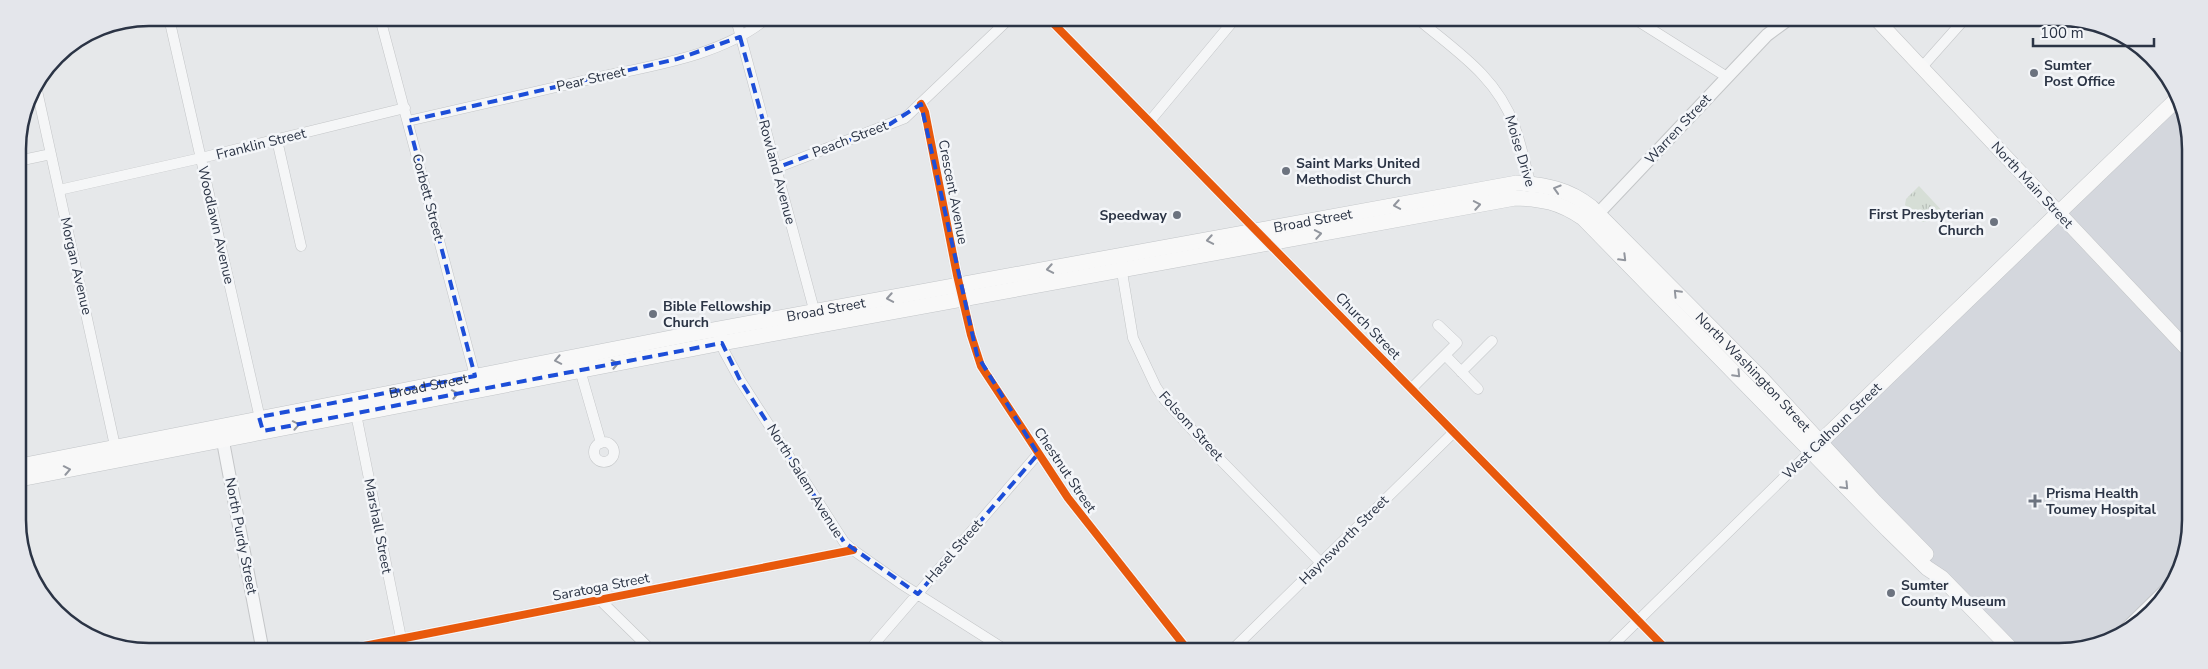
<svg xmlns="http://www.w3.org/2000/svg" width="2208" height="669" font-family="'Nunito Sans',sans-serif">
	<defs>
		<pattern id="park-tufts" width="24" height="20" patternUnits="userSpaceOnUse" patternTransform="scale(1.25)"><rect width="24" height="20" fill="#d6ded6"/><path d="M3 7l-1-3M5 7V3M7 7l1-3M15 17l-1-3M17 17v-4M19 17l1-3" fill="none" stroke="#b8bfb9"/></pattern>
	</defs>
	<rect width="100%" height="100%" fill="#e6e8ea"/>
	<path fill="#d4d7dd" d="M 2178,104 L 2188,124 L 2186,553 L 2168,593 L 2139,624 L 2067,651 L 2011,651 L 1815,447 Z"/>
	<path fill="url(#park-tufts)" d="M 1919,186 L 1946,215 L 1937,220 L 1922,222 L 1905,205 L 1906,199 Z"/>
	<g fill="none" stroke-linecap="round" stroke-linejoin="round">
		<g stroke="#c4c6c8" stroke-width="11">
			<path id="minor" d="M 169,18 L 261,423
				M 380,18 L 475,376
				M 736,19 L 816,317
				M 1050,20 L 1667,650
				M 1419,20 C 1456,51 1497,77 1514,125 C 1522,145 1525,167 1532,188
				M 1638,21 L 1727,77
				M 1922,67 L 1962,22
				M 36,86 L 115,446
				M 921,104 L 925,112 L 957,275 L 971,335 L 981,366 L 1068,498 L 1187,649
				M 408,121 C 469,107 530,93 591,79 C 648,66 720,57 766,19
				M 1150,121 L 1234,20
				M 277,140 L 301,246
				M 18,161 L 51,154
				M 776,168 L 905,118 L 1009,19
				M 59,190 L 201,158 L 405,108
				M 1121,266 L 1133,338 L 1156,387 L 1164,399 L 1208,447 L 1321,563
				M 721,338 L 724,351 L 740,380 L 844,542 L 853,550 L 900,583 L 1004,649
				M 1445,355 L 1478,389
				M 580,370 L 601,443
				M 1461,372 L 1492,341
				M 1412,388 L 1457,343 L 1438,325
				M 356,414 L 401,638
				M594 452a10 10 0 1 1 20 0a10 10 0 1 1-20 0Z
				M 20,528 L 25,554
				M 600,600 L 649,648
				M 354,648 L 853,550
				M 870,649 L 1038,454
				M 1233,649 L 1454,432
				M 1608,650 L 1811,451"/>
		</g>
		<g stroke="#c4c6c8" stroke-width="14">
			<path id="tertiary" d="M 1593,219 L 1767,35 L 1786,21
				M 221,431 L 262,647
				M 2126,629 L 2172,584"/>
		</g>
		<g stroke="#c4c6c8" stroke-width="15">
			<path id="secondary" d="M 1878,21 L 2187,349"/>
		</g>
		<g stroke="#c2c5c8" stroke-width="16">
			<g id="primary">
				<path d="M 1814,448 L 2176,100"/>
				<path id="s1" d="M 20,466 L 691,334 L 1517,183 C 1546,185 1568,189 1591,207 L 1761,378 L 1875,502 L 1926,554"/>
				<path d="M 20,479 L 722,343 L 1515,198 C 1543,199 1559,202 1583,218 L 1888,530 L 1927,568 L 1942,578 L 2013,651"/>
			</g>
		</g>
		<use href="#minor" stroke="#f5f6f7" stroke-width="10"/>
		<use href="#tertiary" stroke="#f5f6f7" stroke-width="12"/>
		<use href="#secondary" stroke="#f8f8f8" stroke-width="14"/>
		<use href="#primary" stroke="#f8f8f8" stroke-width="15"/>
		<g stroke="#f4f6f9" stroke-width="11">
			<path id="cycleway" d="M 1050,20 L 1667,650
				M 921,104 L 925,112 L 957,275 L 971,335 L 981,366 L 1068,498 L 1187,649
				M 354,648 L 853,550"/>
		</g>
		<use href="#cycleway" stroke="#e8590c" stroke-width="8"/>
	</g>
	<defs><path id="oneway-chevron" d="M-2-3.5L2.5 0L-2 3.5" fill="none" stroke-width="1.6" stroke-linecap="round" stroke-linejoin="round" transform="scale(1.25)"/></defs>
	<g stroke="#92969e">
		<use href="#oneway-chevron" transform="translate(1557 189) rotate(-163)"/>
		<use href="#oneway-chevron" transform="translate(1397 205) rotate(170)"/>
		<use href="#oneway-chevron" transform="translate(1477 205) rotate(-10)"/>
		<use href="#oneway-chevron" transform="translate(1318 234) rotate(-10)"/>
		<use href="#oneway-chevron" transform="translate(1210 240) rotate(170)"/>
		<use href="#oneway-chevron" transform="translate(1623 258) rotate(45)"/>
		<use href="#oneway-chevron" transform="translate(1050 269) rotate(170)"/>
		<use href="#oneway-chevron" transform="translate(1677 293) rotate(-134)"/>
		<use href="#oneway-chevron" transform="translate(890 298) rotate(170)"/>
		<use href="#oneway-chevron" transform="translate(558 360) rotate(169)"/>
		<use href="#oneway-chevron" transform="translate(615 364) rotate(-11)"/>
		<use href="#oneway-chevron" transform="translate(1737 374) rotate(46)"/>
		<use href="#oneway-chevron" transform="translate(455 394) rotate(-11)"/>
		<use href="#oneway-chevron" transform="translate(296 425) rotate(-11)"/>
		<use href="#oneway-chevron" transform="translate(67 470) rotate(-11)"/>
		<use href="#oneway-chevron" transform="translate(1845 486) rotate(46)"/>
	</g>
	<path fill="none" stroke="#1d4ed8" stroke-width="4" stroke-dasharray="10 6" stroke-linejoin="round" d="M 740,37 L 776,168 L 887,126 L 921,104 L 977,355 L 1038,454 L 918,594 L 844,542 L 740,380 L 722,343 L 263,431 L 259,417 L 475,376 L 408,121 L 677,59 Z"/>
	<g fill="#6c737f" stroke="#f4f6f9" stroke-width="2">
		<circle cx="2034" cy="73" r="5"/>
		<circle cx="1286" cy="171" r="5"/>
		<circle cx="1177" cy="215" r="5"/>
		<circle cx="1994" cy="222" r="5"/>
		<circle cx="653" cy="314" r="5"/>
		<path d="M2032.5 493.5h5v5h5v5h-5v5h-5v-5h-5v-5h5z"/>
		<circle cx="1891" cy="593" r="5"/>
	</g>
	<g text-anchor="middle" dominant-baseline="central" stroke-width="5" stroke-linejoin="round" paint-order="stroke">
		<g font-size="14" font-weight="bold" fill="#2b3445" stroke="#f4f6f9" text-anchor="start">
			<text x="2044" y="65">Sumter<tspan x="2044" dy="16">Post Office</tspan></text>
			<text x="1296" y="163">Saint Marks United<tspan x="1296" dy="16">Methodist Church</tspan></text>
			<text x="1984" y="214" text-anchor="end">First Presbyterian<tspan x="1984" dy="16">Church</tspan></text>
			<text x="1167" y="215" text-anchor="end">Speedway</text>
			<text x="663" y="306">Bible Fellowship<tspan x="663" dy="16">Church</tspan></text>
			<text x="2046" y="493">Prisma Health<tspan x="2046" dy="16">Toumey Hospital</tspan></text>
			<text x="1901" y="585">Sumter<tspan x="1901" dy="16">County Museum</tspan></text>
		</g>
		<g font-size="14" fill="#2b3445" stroke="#f4f6f9">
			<text transform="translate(591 79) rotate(-13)">Pear Street</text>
			<text transform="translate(1678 129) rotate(-47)">Warren Street</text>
			<text transform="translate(850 139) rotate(-21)">Peach Street</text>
			<text transform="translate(261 144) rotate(-14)">Franklin Street</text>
			<text transform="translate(1520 151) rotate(73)">Moise Drive</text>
			<text transform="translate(777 172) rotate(75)">Rowland Avenue</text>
			<text transform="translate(2032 185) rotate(47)">North Main Street</text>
			<text transform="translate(953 192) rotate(79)">Crescent Avenue</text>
			<text transform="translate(428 197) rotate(75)">Corbett Street</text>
			<text stroke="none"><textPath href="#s1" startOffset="1316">Broad Street</textPath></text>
			<text transform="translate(216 225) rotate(77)">Woodlawn Avenue</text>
			<text transform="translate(76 266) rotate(77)">Morgan Avenue</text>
			<text stroke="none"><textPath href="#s1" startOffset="821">Broad Street</textPath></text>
			<text transform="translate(1368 326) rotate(46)">Church Street</text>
			<text stroke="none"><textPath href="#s1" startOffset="1834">North Washington Street</textPath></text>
			<text stroke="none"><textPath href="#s1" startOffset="416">Broad Street</textPath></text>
			<text transform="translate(1191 426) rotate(48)">Folsom Street</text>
			<text transform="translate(1832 431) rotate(-44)">West Calhoun Street</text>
			<text transform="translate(1065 470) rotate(56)">Chestnut Street</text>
			<text transform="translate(805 481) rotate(58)">North Salem Avenue</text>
			<text transform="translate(378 526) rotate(79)">Marshall Street</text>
			<text transform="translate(241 536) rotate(79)">North Purdy Street</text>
			<text transform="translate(1344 540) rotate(-45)">Haynsworth Street</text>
			<text transform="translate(954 551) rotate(-49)">Hasel Street</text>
			<text transform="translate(601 587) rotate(-11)">Saratoga Street</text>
		</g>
	</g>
	<path d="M0 0H2208V669H0ZM149 26H2059A123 123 0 0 1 2182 149V520A123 123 0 0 1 2059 643H149A123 123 0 0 1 26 520V149A123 123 0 0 1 149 26Z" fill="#e4e6eb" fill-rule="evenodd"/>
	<path fill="none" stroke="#2b3445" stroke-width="2.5" d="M149 26H2059A123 123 0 0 1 2182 149V520A123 123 0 0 1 2059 643H149A123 123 0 0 1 26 520V149A123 123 0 0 1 149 26Z"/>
	<path d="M2033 38v8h121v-8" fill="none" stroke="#2b3445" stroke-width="2.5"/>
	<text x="2040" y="38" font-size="15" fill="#2b3445" stroke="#f4f6f9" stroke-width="4" paint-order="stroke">100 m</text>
</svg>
